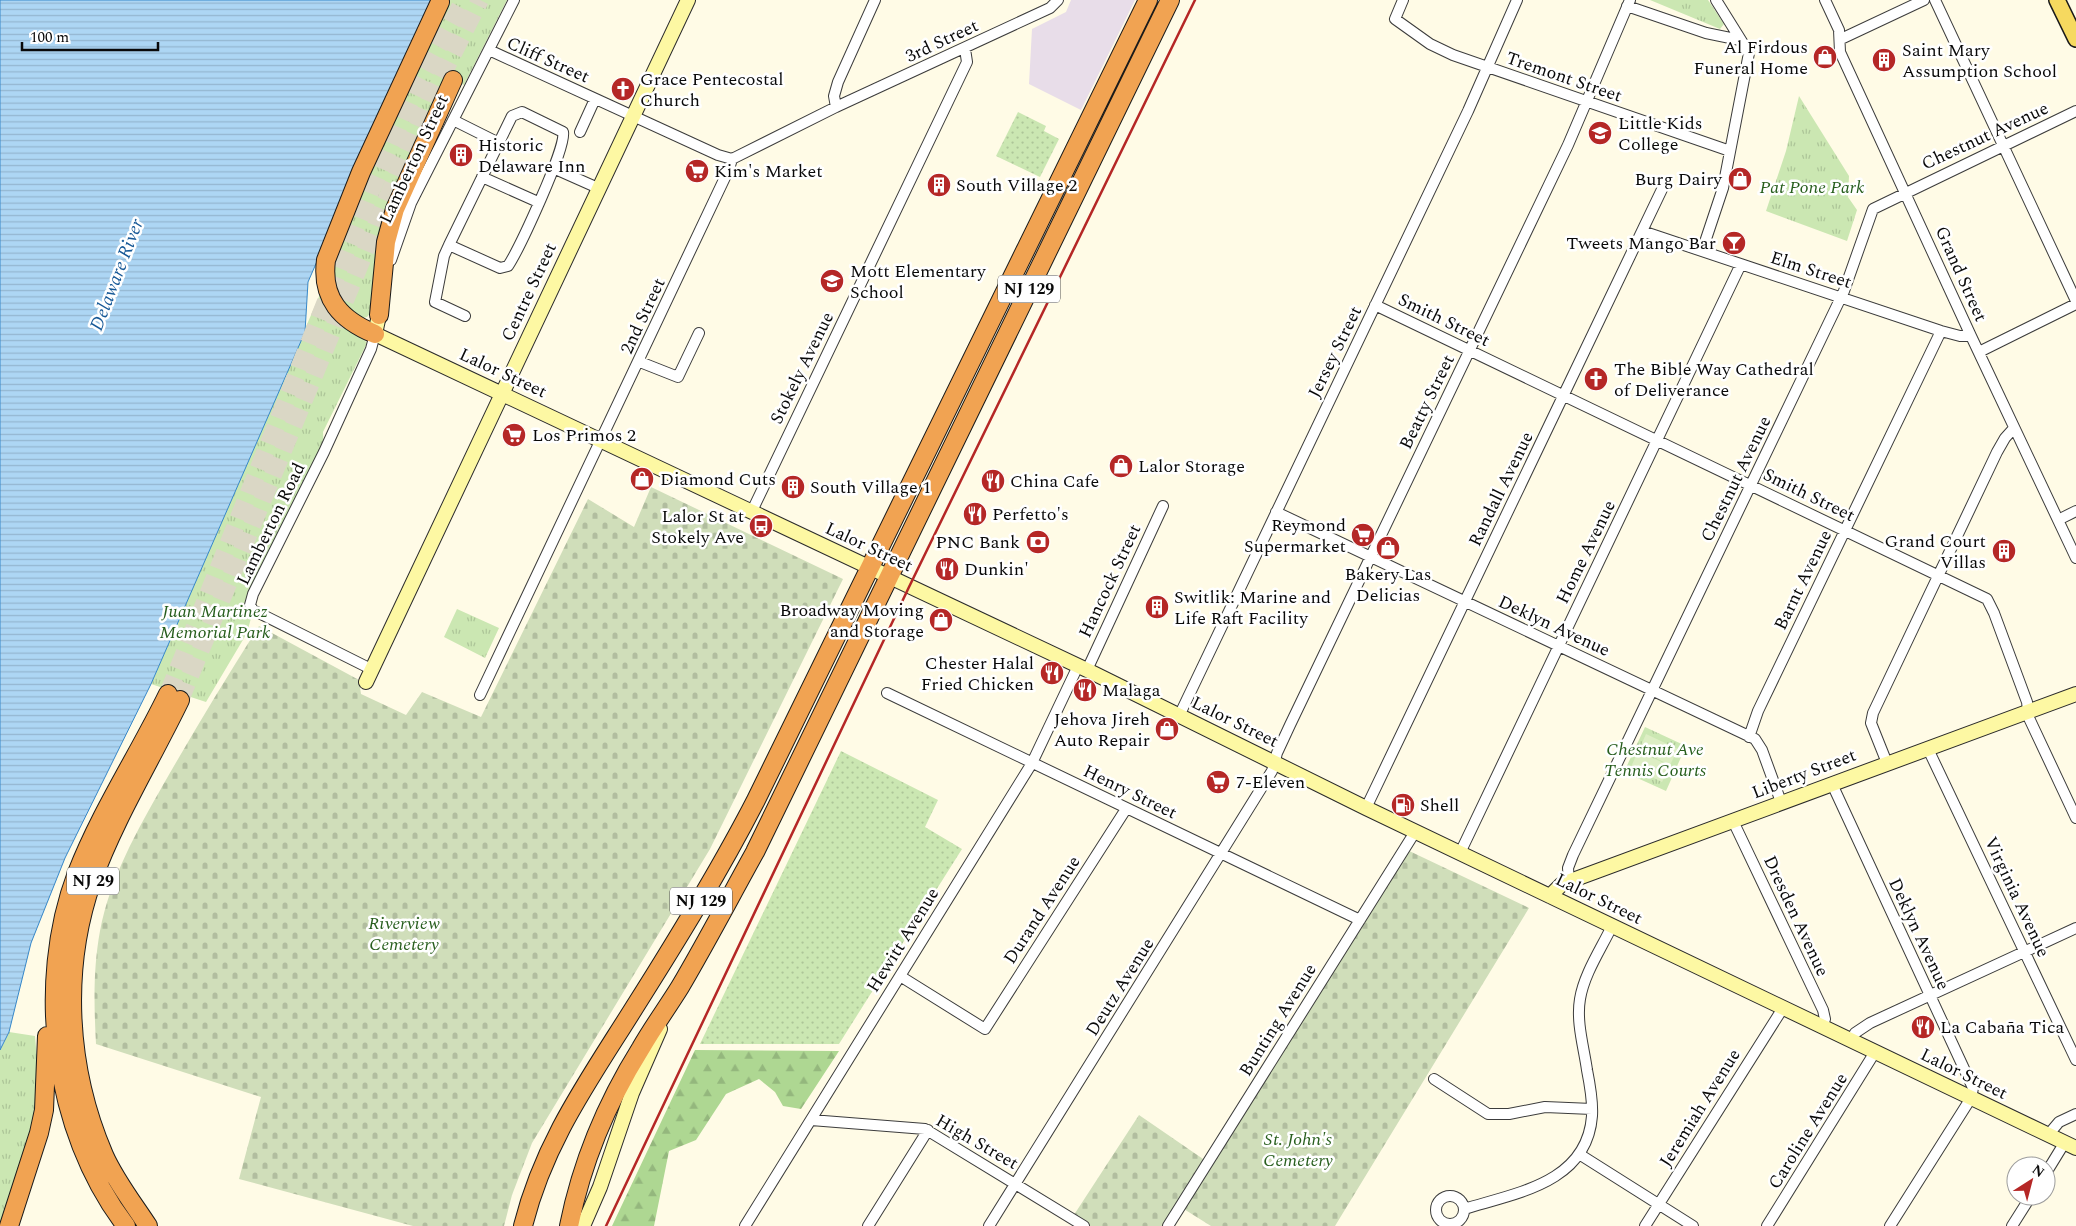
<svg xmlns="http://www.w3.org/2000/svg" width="2076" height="1226" font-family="Spectral,serif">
	<defs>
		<pattern id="grass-dots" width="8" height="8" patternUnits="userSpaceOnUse" patternTransform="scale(1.25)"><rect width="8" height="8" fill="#cbe7b2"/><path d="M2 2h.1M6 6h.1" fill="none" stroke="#adc598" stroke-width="1.8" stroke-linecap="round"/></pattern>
		<pattern id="forest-firs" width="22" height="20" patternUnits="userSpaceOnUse" patternTransform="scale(1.25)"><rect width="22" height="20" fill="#aed792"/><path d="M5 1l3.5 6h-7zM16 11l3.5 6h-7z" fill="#94b77d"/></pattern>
		<pattern id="cemetery-stones" width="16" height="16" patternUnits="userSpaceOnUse" patternTransform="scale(1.25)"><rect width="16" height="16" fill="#d0deba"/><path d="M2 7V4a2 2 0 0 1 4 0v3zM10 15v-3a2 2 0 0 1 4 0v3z" fill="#b1bd9f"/></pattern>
		<pattern id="park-tufts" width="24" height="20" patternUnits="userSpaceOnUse" patternTransform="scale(1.25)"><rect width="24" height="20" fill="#cbe7b2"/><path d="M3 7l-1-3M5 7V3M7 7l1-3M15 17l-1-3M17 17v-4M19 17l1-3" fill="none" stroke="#adc598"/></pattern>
		<pattern id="water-rules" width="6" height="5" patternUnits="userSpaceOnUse" patternTransform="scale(1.25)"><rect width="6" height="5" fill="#add6f4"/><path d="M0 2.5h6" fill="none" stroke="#94b6d0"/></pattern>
	</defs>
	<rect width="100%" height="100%" fill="#fffbe6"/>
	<path fill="#e8dde9" d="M 1071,0 L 1135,0 L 1081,110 L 1029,84 L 1032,29 L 1066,12 Z"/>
	<path fill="url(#grass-dots)" d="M 1018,112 L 1046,126 L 1044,131 L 1059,139 L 1040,177 L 996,156 Z
		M 841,751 L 938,800 L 925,827 L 962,849 L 839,1044 L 700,1044 Z"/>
	<path fill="url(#forest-firs)" d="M 695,1050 L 839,1051 L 801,1109 L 783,1106 L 775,1092 L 759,1079 L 726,1094 L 696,1140 L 669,1151 L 654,1226 L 612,1226 Z"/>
	<path fill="url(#cemetery-stones)" d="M 651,487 L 843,579 L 710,849 L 532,1143 L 512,1195 L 504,1226 L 413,1226 L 239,1179 L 261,1097 L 96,1044 C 94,1005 93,969 100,931 C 110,878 137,831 163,785 C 194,731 226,678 259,626 L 359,680 L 361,694 L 406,715 L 422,692 L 481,717 L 588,499 L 634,527 Z
		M 1403,848 L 1529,908 L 1335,1226 L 1211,1226 L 1179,1206 L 1166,1226 L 1077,1226 L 1070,1221 L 1139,1115 L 1206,1161 Z"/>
	<path fill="url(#park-tufts)" d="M 434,0 L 507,0 L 464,85 L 449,78 L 373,310 L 367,317 L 358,319 L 352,317 L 331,284 L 334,241 Z
		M 1650,0 L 1708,0 L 1724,24 L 1720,29 Z
		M 1799,96 L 1849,176 L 1848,197 L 1857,210 L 1847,241 L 1766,211 L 1786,151 Z
		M 321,292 L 367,343 L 323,432 L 324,452 L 261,581 L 247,633 L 206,702 L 151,684 Z
		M 457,609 L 499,628 L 485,658 L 444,637 Z
		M 1645,727 L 1686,746 L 1666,791 L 1624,772 Z
		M 9,1032 L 35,1036 C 37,1059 39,1083 36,1106 C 30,1147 14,1187 2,1226 L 0,1226 L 0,1050 Z"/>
	<path fill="#ddeec4" d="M 1646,734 L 1678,749 L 1670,765 L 1639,750 Z
		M 1638,751 L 1670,766 L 1662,782 L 1631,767 Z"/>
	<path fill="url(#water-rules)" stroke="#3687c9" d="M 0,0 L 431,0 L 308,282 L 305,332 L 151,684 L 65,858 L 31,943 L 9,1032 L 0,1050 Z"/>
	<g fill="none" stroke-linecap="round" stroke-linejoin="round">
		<path stroke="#dad7c5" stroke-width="18" stroke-dasharray="18 9" stroke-linecap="butt" d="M 168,694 L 370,192 L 416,88 L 464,0
			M 180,700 L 386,201 L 432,95 L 480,0"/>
		<g stroke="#3c3c3c" stroke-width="12">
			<path id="street" d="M 1403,0 L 1395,19 L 1430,44 L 1453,55 L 1730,151
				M 1825,0 L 1839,30 L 1840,52 L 1971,336 L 2076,558
				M 1935,0 L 2076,301
				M 1627,6 L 1706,33 L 1740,40
				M 1841,39 L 1924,0
				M 489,50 L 718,155 L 732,159
				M 836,107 L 834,96 L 838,82 L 875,0
				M 453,120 L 499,143
				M 580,132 L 595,99
				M 553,168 L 598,188
				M 482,177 L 538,202
				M 1642,231 L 1941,331 L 1960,336 L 1971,336
				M 449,245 L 500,268 L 508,266 C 519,249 567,147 563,132 L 522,112 L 512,116 L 449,245 L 444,256 L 435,302 L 465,316
				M 1702,251 L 1723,188 L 1749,53 L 1716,0
				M 391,260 L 411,203 L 514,0
				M 1375,305 L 1987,599 L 1994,613 L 2027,702 L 2029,718 L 2076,818
				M 1979,352 L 2076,304
				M 640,362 L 678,377 L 699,333
				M 752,511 L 967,62 L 965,49
				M 1276,512 L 1755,739 L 1762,750 L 1781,802
				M 2058,520 L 2076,511
				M 371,669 L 253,610 L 250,605 L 253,594 L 324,452 L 371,349 L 375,334
				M 1087,670 L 1163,506
				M 887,693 L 1360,920
				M 480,695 L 729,169 L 732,159 L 836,107 L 1050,8 L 1058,0
				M 1179,716 L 1468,111 L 1517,0
				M 1749,737 L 1758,711 L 1941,331
				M 1928,749 L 2076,1060
				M 1887,763 L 1871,723 L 1873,713 L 1997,452 L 2005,438 L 2014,428
				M 1832,784 L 1973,1088 L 1971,1098 L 1890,1226
				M 1366,808 L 1665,183
				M 1733,821 L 1823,1010 L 1825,1019 L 1822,1027
				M 1460,853 L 1741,264
				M 1569,882 L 1568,868 L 1573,855 L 1844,291 L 1873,209 L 2076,111
				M 900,976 L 985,1029 L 1126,809
				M 1851,1040 L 1855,1033 L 1870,1023 L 2076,928
				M 1434,1079 L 1488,1114 L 1509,1114 L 1545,1107 L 1592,1109
				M 811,1120 L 925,1129 L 1084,1226
				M 2048,1135 L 2059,1122 L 2076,1114
				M 1579,1154 L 1693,1226
				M 2046,1173 L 2065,1142
				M1436 1210a14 14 0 1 1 28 0a14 14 0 1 1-28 0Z
				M 1464,1209 C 1516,1193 1587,1183 1592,1116 C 1593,1101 1590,1085 1587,1070 C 1584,1048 1576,1022 1580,999 C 1584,974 1601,949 1612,926
				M 745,1226 L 1032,763 L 1078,666
				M 868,1226 L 928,1130
				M 989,1226 L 1272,771 L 1277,753 L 1290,725 L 1568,145 L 1630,0
				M 1168,1226 L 1415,832
				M 1645,1226 L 1783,1008
				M 1767,1226 L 1875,1052
				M 2012,1226 L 2031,1196"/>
		</g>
		<g stroke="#2b2b2b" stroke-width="16">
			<path id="secondary" d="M 379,315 L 375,334 L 1087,670 L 1366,808 L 2076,1148
				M 366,682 L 688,0
				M 1550,896 L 1562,884 L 2076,694
				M 583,1226 L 600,1187 L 632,1093 L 660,1029"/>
		</g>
		<g stroke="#1a1a1a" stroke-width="18">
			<path id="primary" d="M 2057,0 L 2076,39"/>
		</g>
		<g stroke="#1a1a1a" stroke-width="20">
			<path id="highway" d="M 379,315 L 386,242 L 395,209 L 453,80
				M 375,334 C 341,320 321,299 326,260 L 361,172 L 440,2
				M 9,1226 L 39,1133 L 44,1110 L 47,1036
				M 126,1226 C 53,1131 35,984 77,873 C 101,811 139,754 168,694
				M 148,1226 C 133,1203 115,1180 104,1155 C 67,1069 61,970 92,881 C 115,818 151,760 180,700
				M 523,1226 C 544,1142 589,1080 634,1008 C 677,940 719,872 756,800 L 1148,0
				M 569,1226 C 582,1161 606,1104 641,1048 C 653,1027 667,1008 680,987 C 706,943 730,897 755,852 L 1170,0"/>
		</g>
		<use href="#street" stroke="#fff" stroke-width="10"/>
		<use href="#secondary" stroke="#fdf8a3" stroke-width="14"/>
		<use href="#primary" stroke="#f6d95f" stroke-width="15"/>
		<use href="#highway" stroke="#f1a352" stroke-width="18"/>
		<path stroke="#b52726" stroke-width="2.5" d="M 606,1226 L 909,587 L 1195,0"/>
	</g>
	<defs>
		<g id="shop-disc" transform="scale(1.25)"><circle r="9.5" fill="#b52726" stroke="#fff"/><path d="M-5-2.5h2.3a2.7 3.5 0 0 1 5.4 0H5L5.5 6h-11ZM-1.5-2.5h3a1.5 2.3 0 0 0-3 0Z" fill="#fff"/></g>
		<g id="building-disc" transform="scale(1.25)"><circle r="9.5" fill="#b52726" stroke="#fff"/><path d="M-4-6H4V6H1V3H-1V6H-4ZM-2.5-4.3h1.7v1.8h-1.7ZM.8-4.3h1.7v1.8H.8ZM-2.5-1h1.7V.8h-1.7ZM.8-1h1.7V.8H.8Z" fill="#fff"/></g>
		<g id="church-disc" transform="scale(1.25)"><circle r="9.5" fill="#b52726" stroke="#fff"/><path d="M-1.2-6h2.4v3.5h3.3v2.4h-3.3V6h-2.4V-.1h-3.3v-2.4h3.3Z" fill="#fff"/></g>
		<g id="school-disc" transform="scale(1.25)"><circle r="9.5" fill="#b52726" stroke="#fff"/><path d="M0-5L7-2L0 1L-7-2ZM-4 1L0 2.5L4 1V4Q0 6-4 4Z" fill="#fff"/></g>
		<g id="supermarket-disc" transform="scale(1.25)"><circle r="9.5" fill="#b52726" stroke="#fff"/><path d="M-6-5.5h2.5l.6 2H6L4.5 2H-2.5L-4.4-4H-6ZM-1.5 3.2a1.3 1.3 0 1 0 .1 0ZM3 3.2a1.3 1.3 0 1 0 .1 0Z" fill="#fff"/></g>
		<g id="bar-disc" transform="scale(1.25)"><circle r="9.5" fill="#b52726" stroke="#fff"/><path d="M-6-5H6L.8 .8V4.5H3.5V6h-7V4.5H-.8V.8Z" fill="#fff"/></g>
		<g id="restaurant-disc" transform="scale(1.25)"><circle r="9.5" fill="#b52726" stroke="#fff"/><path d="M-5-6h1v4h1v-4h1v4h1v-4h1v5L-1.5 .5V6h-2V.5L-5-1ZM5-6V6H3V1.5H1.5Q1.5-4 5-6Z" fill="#fff"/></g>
		<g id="bus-disc" transform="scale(1.25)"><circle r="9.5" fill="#b52726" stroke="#fff"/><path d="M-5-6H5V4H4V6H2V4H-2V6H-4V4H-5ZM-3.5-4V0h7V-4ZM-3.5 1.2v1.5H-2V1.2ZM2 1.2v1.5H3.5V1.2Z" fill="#fff"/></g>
		<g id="bank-disc" transform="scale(1.25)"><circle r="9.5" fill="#b52726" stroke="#fff"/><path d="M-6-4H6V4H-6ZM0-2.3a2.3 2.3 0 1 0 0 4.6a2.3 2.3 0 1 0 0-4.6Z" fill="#fff"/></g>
		<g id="fuel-disc" transform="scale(1.25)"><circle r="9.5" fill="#b52726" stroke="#fff"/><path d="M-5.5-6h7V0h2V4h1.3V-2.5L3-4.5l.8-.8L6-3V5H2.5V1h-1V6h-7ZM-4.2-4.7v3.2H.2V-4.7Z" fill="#fff"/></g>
	</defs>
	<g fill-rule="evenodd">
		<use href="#shop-disc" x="1825" y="57"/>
		<use href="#building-disc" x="1884" y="60"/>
		<use href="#church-disc" x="623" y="89"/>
		<use href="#school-disc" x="1600" y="133"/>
		<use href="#building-disc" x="461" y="155"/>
		<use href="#supermarket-disc" x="697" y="171"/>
		<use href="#shop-disc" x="1740" y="179"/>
		<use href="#building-disc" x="939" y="185"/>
		<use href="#bar-disc" x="1734" y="243"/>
		<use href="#school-disc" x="832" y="281"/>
		<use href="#church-disc" x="1596" y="379"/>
		<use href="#supermarket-disc" x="514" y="435"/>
		<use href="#shop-disc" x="1121" y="466"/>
		<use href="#shop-disc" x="642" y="479"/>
		<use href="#restaurant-disc" x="993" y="481"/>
		<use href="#building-disc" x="793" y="487"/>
		<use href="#restaurant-disc" x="975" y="514"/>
		<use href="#bus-disc" x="761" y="526"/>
		<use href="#supermarket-disc" x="1363" y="535"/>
		<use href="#bank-disc" x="1038" y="542"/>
		<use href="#shop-disc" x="1388" y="548"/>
		<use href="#building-disc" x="2004" y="551"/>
		<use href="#restaurant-disc" x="947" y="569"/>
		<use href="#building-disc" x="1157" y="607"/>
		<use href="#shop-disc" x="941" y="620"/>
		<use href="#restaurant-disc" x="1052" y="673"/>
		<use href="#restaurant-disc" x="1085" y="690"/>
		<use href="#shop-disc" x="1167" y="729"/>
		<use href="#supermarket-disc" x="1218" y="782"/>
		<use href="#fuel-disc" x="1403" y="805"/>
		<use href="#restaurant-disc" x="1923" y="1027"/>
	</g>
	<g text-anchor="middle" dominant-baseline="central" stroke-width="5" stroke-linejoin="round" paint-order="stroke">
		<g fill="#fff" stroke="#535353" stroke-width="1">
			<rect x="998" y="275.5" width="62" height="27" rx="4"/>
			<rect x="67" y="867.5" width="52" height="27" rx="4"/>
			<rect x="670" y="887.5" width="62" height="27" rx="4"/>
		</g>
		<g font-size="16" font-weight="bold" fill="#090909">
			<text x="1029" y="289">NJ 129</text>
			<text x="93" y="881">NJ 29</text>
			<text x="701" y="901">NJ 129</text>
		</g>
		<g font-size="18" fill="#090909" stroke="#fff">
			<text transform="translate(942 41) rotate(-25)">3rd Street</text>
			<text transform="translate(548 60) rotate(24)">Cliff Street</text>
			<text transform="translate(1564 77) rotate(19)">Tremont Street</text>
			<text transform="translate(1985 136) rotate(-25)">Chestnut Avenue</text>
			<text transform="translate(414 159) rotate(-65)">Lamberton Street</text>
			<text transform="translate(1811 270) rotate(18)">Elm Street</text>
			<text transform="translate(1961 274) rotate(66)">Grand Street</text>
			<text transform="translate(529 292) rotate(-65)">Centre Street</text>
			<text transform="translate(643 316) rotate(-65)">2nd Street</text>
			<text transform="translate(1444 320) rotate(26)">Smith Street</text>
			<text transform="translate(1335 352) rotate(-64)">Jersey Street</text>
			<text transform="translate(802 368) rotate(-64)">Stokely Avenue</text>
			<text transform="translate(503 373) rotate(25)">Lalor Street</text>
			<text transform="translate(1427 402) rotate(-64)">Beatty Street</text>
			<text transform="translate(1736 479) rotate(-64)">Chestnut Avenue</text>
			<text transform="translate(1501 489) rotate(-64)">Randall Avenue</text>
			<text transform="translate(1809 495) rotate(26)">Smith Street</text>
			<text transform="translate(271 524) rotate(-64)">Lamberton Road</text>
			<text transform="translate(869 547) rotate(25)">Lalor Street</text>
			<text transform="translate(1586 552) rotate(-64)">Home Avenue</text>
			<text transform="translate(1803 580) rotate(-64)">Barnt Avenue</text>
			<text transform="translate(1110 581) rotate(-65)">Hancock Street</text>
			<text transform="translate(1554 626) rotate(25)">Deklyn Avenue</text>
			<text transform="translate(1235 722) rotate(26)">Lalor Street</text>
			<text transform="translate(1804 774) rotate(-21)">Liberty Street</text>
			<text transform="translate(1130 792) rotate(26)">Henry Street</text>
			<text transform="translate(2017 897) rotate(65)">Virginia Avenue</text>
			<text transform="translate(1599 899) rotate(26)">Lalor Street</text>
			<text transform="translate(1042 910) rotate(-57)">Durand Avenue</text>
			<text transform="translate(1796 916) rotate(65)">Dresden Avenue</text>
			<text transform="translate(1919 934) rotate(65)">Deklyn Avenue</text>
			<text transform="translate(903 940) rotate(-58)">Hewitt Avenue</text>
			<text transform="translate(1120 987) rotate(-58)">Deutz Avenue</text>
			<text transform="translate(1278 1020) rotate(-58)">Bunting Avenue</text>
			<text transform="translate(1964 1074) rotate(26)">Lalor Street</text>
			<text transform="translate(1700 1108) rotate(-58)">Jeremiah Avenue</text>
			<text transform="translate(1808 1131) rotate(-58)">Caroline Avenue</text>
			<text transform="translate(977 1142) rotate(30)">High Street</text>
		</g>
		<g font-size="18" fill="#090909" stroke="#fff" text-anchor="start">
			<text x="1808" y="47" text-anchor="end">Al Firdous<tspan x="1808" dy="21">Funeral Home</tspan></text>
			<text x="1902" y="50">Saint Mary<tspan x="1902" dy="21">Assumption School</tspan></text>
			<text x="640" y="79">Grace Pentecostal<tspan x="640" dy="21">Church</tspan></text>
			<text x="1618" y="123">Little Kids<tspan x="1618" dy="21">College</tspan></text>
			<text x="478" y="145">Historic<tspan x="478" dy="21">Delaware Inn</tspan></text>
			<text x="714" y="171">Kim's Market</text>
			<text x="1722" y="179" text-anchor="end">Burg Dairy</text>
			<text x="956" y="185">South Village 2</text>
			<text x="1716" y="243" text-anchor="end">Tweets Mango Bar</text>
			<text x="850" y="271">Mott Elementary<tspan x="850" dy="21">School</tspan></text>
			<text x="1614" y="369">The Bible Way Cathedral<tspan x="1614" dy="21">of Deliverance</tspan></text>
			<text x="532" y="435">Los Primos 2</text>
			<text x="1138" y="466">Lalor Storage</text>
			<text x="660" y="479">Diamond Cuts</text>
			<text x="1010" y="481">China Cafe</text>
			<text x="810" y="487">South Village 1</text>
			<text x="992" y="514">Perfetto's</text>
			<text x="744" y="516" text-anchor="end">Lalor St at<tspan x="744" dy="21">Stokely Ave</tspan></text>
			<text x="1346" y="525" text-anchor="end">Reymond<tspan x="1346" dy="21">Supermarket</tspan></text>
			<text x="1986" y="541" text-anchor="end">Grand Court<tspan x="1986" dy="21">Villas</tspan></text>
			<text x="1020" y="542" text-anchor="end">PNC Bank</text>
			<text x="964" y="569">Dunkin'</text>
			<text x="1388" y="574" text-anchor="middle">Bakery Las<tspan x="1388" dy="21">Delicias</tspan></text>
			<text x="1174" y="597">Switlik: Marine and<tspan x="1174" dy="21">Life Raft Facility</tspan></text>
			<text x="924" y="610" text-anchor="end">Broadway Moving<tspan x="924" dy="21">and Storage</tspan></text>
			<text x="1034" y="663" text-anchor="end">Chester Halal<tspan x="1034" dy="21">Fried Chicken</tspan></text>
			<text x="1102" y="690">Malaga</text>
			<text x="1150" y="719" text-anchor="end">Jehova Jireh<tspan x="1150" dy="21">Auto Repair</tspan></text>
			<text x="1236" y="782">7-Eleven</text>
			<text x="1420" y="805">Shell</text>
			<text x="1940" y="1027">La Cabaña Tica</text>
		</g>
		<g font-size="18" font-style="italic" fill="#275e1d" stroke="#fff">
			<text x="1812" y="187">Pat Pone Park</text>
			<text x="215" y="611">Juan Martinez<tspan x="215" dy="21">Memorial Park</tspan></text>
			<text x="1655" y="749">Chestnut Ave<tspan x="1655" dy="21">Tennis Courts</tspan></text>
			<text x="404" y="923">Riverview<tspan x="404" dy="21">Cemetery</tspan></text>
			<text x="1298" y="1139">St. John's<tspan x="1298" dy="21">Cemetery</tspan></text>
		</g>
		<g font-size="19" font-style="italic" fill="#175997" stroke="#fff">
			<text transform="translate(117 275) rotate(-69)">Delaware River</text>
		</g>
	</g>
	<g transform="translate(2031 1181) rotate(36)"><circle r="24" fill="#ffffff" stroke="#9d9d9d"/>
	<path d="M0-4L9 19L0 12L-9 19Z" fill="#b52726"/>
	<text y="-8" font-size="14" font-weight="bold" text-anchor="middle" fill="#090909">N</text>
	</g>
	<path d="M22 42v8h136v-8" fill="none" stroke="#090909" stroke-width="2.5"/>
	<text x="30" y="42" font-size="15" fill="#090909" stroke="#ffffff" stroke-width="4" paint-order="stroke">100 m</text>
</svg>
